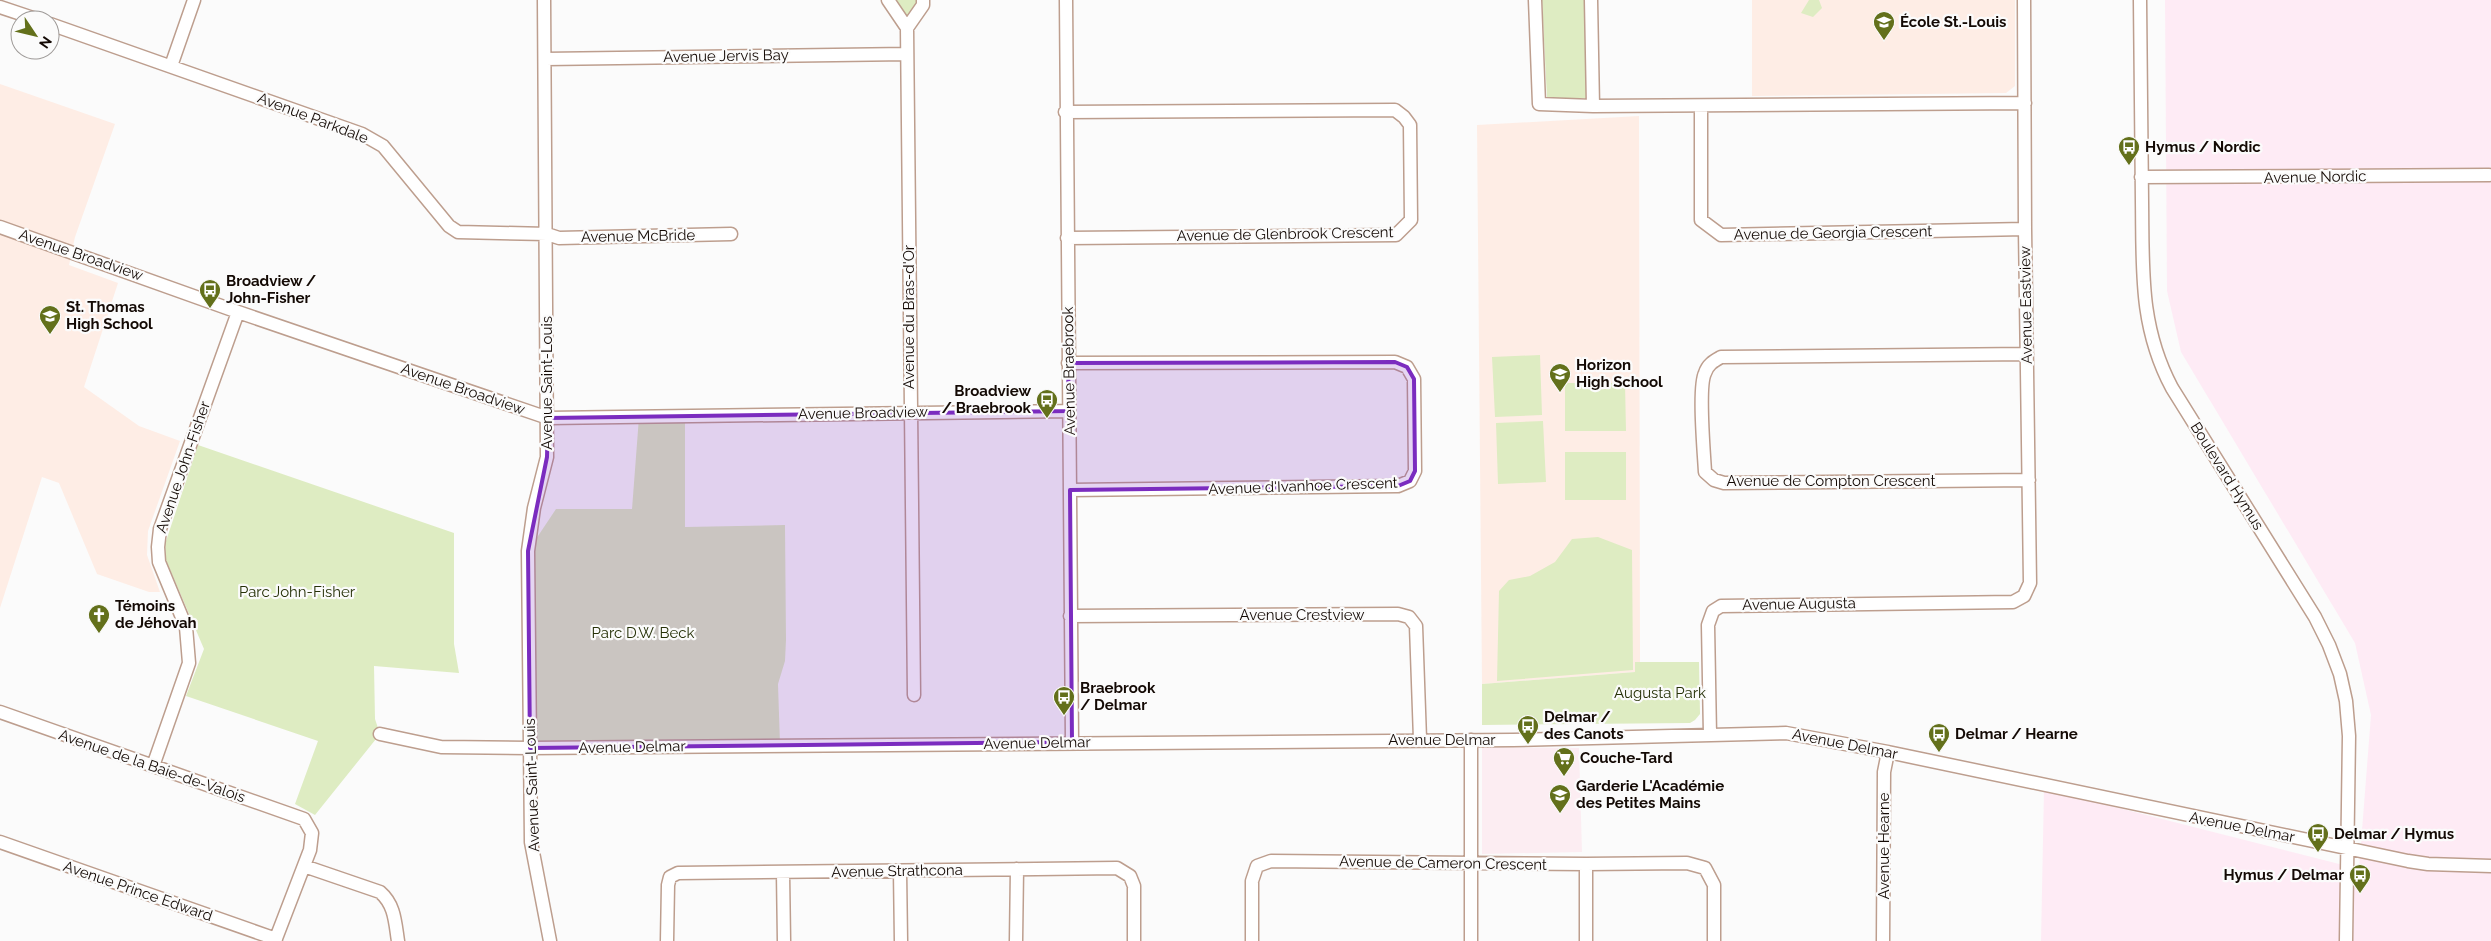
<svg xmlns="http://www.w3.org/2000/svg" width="2491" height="941" font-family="Raleway,sans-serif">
	<rect width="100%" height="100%" fill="#fbfbfb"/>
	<path fill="#fcedf2" d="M 1482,747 L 1579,748 L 1582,852 L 1482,854 Z"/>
	<path fill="#feebf5" d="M 2165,0 L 2491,0 L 2491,941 L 2041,941 L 2044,789 L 2359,869 L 2371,715 L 2355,643 L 2181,352 L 2167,291 Z"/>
	<path fill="#feede5" d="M 1752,0 L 2015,0 L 2015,86 L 2006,93 L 1752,96 Z
		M 0,84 L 115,124 L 75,237 L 69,265 L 118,283 L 84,387 L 139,426 L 180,441 L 148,531 L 147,555 L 160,592 L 149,592 L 97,574 L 59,483 L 42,477 L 0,608 Z
		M 1639,116 L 1640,662 L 1635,662 L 1635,672 L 1482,684 L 1477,125 Z"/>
	<path fill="#deecc2" d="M 888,0 L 923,0 L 907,28 Z
		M 1542,0 L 1588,0 L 1589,98 L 1547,98 Z
		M 1809,0 L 1819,0 L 1822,8 L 1813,17 L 1801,13 Z
		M 1540,355 L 1542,415 L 1495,417 L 1492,357 Z
		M 1565,383 L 1625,383 L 1626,431 L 1565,431 Z
		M 685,416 L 685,527 L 785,525 L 786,640 L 785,661 L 778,684 L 780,744 L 530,748 L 528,551 L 556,509 L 632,509 L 639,417 Z
		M 1543,421 L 1546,482 L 1498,484 L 1496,423 Z
		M 198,445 L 454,533 L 454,644 L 459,673 L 374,666 L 375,719 L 380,734 L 315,815 L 295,804 L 318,741 L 186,696 L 204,649 L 166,560 L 165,544 Z
		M 1565,452 L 1626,452 L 1626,500 L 1565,500 Z
		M 1598,537 L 1632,550 L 1633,670 L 1497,681 L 1499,591 L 1509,580 L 1530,576 L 1555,562 L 1572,539 Z
		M 1635,662 L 1699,662 L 1700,714 L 1695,720 L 1690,723 L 1482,725 L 1482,684 L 1635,672 Z"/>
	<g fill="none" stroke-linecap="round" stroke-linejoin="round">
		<g stroke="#bd9e8e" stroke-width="15">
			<path id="minor" d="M 544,0 L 547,457 L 534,508 L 528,551 L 531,842 L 550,941
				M 888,0 L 907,28 L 923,5 L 923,0
				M 1066,0 L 1072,742
				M 1535,0 L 1539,104 L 1593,106 L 2025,103
				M 1591,0 L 1593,106
				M 2140,0 C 2141,67 2141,135 2142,202 C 2143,269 2139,326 2172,388 L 2315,617 L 2329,645 L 2340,674 L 2346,701 L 2349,736 L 2346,941
				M 0,7 L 39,20
				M 50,24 L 362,134 L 383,146 L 449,226 L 458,232 L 547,234 L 559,238 L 731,234
				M 907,28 L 914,695
				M 545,59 L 907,54
				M 171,66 L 194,0
				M 1701,106 L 1701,220 L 1721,235 L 2025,229
				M 1065,112 L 1395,110 L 1404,117 L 1410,125 L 1411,220 L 1396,235 L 1067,238
				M 2141,177 L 2489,175
				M 0,227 L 238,312 L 548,418 L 1069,411
				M 2027,354 L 1721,357 C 1714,361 1708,364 1705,373 C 1698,387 1704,453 1705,472 L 1714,480 L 1724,483 L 2029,480
				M 1068,363 L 1395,362 L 1407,367 L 1414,379 L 1415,471 L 1410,481 L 1398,486 L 1070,490
				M 1070,616 L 1398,614 L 1409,617 L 1416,626 L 1420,739
				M 0,712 L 304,819 L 312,833 L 310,850 L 275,941
				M 380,734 L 441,747 L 530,748 L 1513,740 L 1786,733 L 1888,752 L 2408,861 L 2428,864 L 2491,866
				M 1710,735 L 1708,625 L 1713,611 L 1721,606 L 2013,602 L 2024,596 L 2030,583 L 2025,229 L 2024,0
				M 153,766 L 189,663 L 186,627 L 159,562 L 158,547 L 160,529 L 238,312
				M 0,842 L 276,939
				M 304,866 L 380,892 C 395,905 395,922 398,941
				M 900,871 L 901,941
				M 783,873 L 784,941
				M 667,941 L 668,885 L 670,877 L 678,873 L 1117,868 L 1130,876 L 1134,886 L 1134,941
				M 1016,941 L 1017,869
				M 1252,941 L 1252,881 L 1257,866 L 1271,861 L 1586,864 L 1687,863 L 1705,868 L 1714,885 L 1714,941
				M 1471,941 L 1471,740
				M 1586,941 L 1586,864
				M 1883,941 L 1884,772 L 1888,752"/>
		</g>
		<use href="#minor" stroke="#fff" stroke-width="12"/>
	</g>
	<path fill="#7b2cbf" fill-opacity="0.2" stroke="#7b2cbf" stroke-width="4" stroke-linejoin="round" d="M 1395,362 L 1407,367 L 1414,379 L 1415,471 L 1410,481 L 1398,486 L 1070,490 L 1072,742 L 530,748 L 528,551 L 547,457 L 548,418 L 1069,411 L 1068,363 Z"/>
	<defs>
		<g id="school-pin" transform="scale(1.125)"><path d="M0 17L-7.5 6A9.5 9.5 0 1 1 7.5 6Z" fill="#63701b" stroke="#fbfbfb"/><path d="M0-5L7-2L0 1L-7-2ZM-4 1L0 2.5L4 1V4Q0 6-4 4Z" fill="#fff"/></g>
		<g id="bus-pin" transform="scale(1.125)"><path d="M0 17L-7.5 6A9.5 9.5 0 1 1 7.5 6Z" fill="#63701b" stroke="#fbfbfb"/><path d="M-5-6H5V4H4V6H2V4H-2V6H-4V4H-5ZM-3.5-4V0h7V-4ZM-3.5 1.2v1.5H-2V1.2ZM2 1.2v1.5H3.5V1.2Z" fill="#fff"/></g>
		<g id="church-pin" transform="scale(1.125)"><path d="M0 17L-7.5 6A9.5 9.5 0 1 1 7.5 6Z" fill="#63701b" stroke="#fbfbfb"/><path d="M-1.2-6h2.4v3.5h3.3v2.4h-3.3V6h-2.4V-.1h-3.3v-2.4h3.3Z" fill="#fff"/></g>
		<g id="supermarket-pin" transform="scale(1.125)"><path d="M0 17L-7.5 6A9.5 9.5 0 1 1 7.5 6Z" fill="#63701b" stroke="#fbfbfb"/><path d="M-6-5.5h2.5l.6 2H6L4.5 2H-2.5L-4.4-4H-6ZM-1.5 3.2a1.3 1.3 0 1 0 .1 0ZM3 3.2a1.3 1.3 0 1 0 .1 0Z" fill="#fff"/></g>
	</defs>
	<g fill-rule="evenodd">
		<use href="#school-pin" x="1884" y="22"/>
		<use href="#bus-pin" x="2129" y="147"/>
		<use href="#bus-pin" x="210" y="290"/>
		<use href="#school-pin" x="50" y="316"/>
		<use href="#school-pin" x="1560" y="374"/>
		<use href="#bus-pin" x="1047" y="400"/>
		<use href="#church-pin" x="99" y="615"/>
		<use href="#bus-pin" x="1064" y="697"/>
		<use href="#bus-pin" x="1528" y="726"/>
		<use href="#bus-pin" x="1939" y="734"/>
		<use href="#supermarket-pin" x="1564" y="758"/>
		<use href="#school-pin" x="1560" y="795"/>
		<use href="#bus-pin" x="2318" y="834"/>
		<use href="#bus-pin" x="2360" y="875"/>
	</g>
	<g text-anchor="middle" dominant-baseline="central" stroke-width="4.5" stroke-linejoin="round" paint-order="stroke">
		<g font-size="15" font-weight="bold" fill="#130904" stroke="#fbfbfb" text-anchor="start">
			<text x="1900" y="22">École St.-Louis</text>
			<text x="2145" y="147">Hymus / Nordic</text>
			<text x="226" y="281">Broadview /<tspan x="226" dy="17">John-Fisher</tspan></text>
			<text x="66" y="307">St. Thomas<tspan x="66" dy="17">High School</tspan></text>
			<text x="1576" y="365">Horizon<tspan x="1576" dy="17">High School</tspan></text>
			<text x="1031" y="391" text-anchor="end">Broadview<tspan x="1031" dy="17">/ Braebrook</tspan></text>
			<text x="115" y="606">Témoins<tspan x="115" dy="17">de Jéhovah</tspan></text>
			<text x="1080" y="688">Braebrook<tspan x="1080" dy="17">/ Delmar</tspan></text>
			<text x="1544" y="717">Delmar /<tspan x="1544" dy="17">des Canots</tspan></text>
			<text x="1955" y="734">Delmar / Hearne</text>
			<text x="1580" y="758">Couche-Tard</text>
			<text x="1576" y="786">Garderie L'Académie<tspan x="1576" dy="17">des Petites Mains</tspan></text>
			<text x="2334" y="834">Delmar / Hymus</text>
			<text x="2344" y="875" text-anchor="end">Hymus / Delmar</text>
		</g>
		<g font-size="15" fill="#130904" stroke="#fbfbfb">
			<text transform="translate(726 56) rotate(-1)">Avenue Jervis Bay</text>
			<text transform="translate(313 118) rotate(21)">Avenue Parkdale</text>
			<text transform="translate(2315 177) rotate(-1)">Avenue Nordic</text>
			<text transform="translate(1833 233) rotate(-1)">Avenue de Georgia Crescent</text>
			<text transform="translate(1285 234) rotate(-1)">Avenue de Glenbrook Crescent</text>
			<text transform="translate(638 236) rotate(-1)">Avenue McBride</text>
			<text transform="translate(81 255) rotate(19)">Avenue Broadview</text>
			<text transform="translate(2026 305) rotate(-91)">Avenue Eastview</text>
			<text transform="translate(909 317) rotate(-90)">Avenue du Bras-d'Or</text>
			<text transform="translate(1069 371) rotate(-91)">Avenue Braebrook</text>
			<text transform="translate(547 383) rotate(-90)">Avenue Saint-Louis</text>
			<text transform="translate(463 389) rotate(19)">Avenue Broadview</text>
			<text transform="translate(863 413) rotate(-1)">Avenue Broadview</text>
			<text transform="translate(183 467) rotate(-71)">Avenue John-Fisher</text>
			<text transform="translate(2227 476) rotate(58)">Boulevard Hymus</text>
			<text x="1831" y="481">Avenue de Compton Crescent</text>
			<text transform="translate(1303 486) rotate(-2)">Avenue d'Ivanhoe Crescent</text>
			<text transform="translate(1799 604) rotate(-1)">Avenue Augusta</text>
			<text x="1302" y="615">Avenue Crestview</text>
			<text x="1442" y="740">Avenue Delmar</text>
			<text transform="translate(1037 743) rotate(-1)">Avenue Delmar</text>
			<text transform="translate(1845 744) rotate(11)">Avenue Delmar</text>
			<text transform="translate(632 747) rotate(-1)">Avenue Delmar</text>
			<text transform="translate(152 766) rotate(19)">Avenue de la Baie-de-Valois</text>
			<text transform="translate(532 785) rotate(-92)">Avenue Saint-Louis</text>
			<text transform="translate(2242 827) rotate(11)">Avenue Delmar</text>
			<text transform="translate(1884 846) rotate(-90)">Avenue Hearne</text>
			<text transform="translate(1443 863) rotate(1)">Avenue de Cameron Crescent</text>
			<text transform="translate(897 871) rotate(-1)">Avenue Strathcona</text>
			<text transform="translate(138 891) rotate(19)">Avenue Prince Edward</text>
		</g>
		<g font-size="15" fill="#263107" stroke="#fbfbfb">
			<text x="297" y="592">Parc John-Fisher</text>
			<text x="643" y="633">Parc D.W. Beck</text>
			<text x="1660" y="693">Augusta Park</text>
		</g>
	</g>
	<g transform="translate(35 35) rotate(125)"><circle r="24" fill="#fbfbfb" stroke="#9e9a98"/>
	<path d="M0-4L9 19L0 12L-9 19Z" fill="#63701b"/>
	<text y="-8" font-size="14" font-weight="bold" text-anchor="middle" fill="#130904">N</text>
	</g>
</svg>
